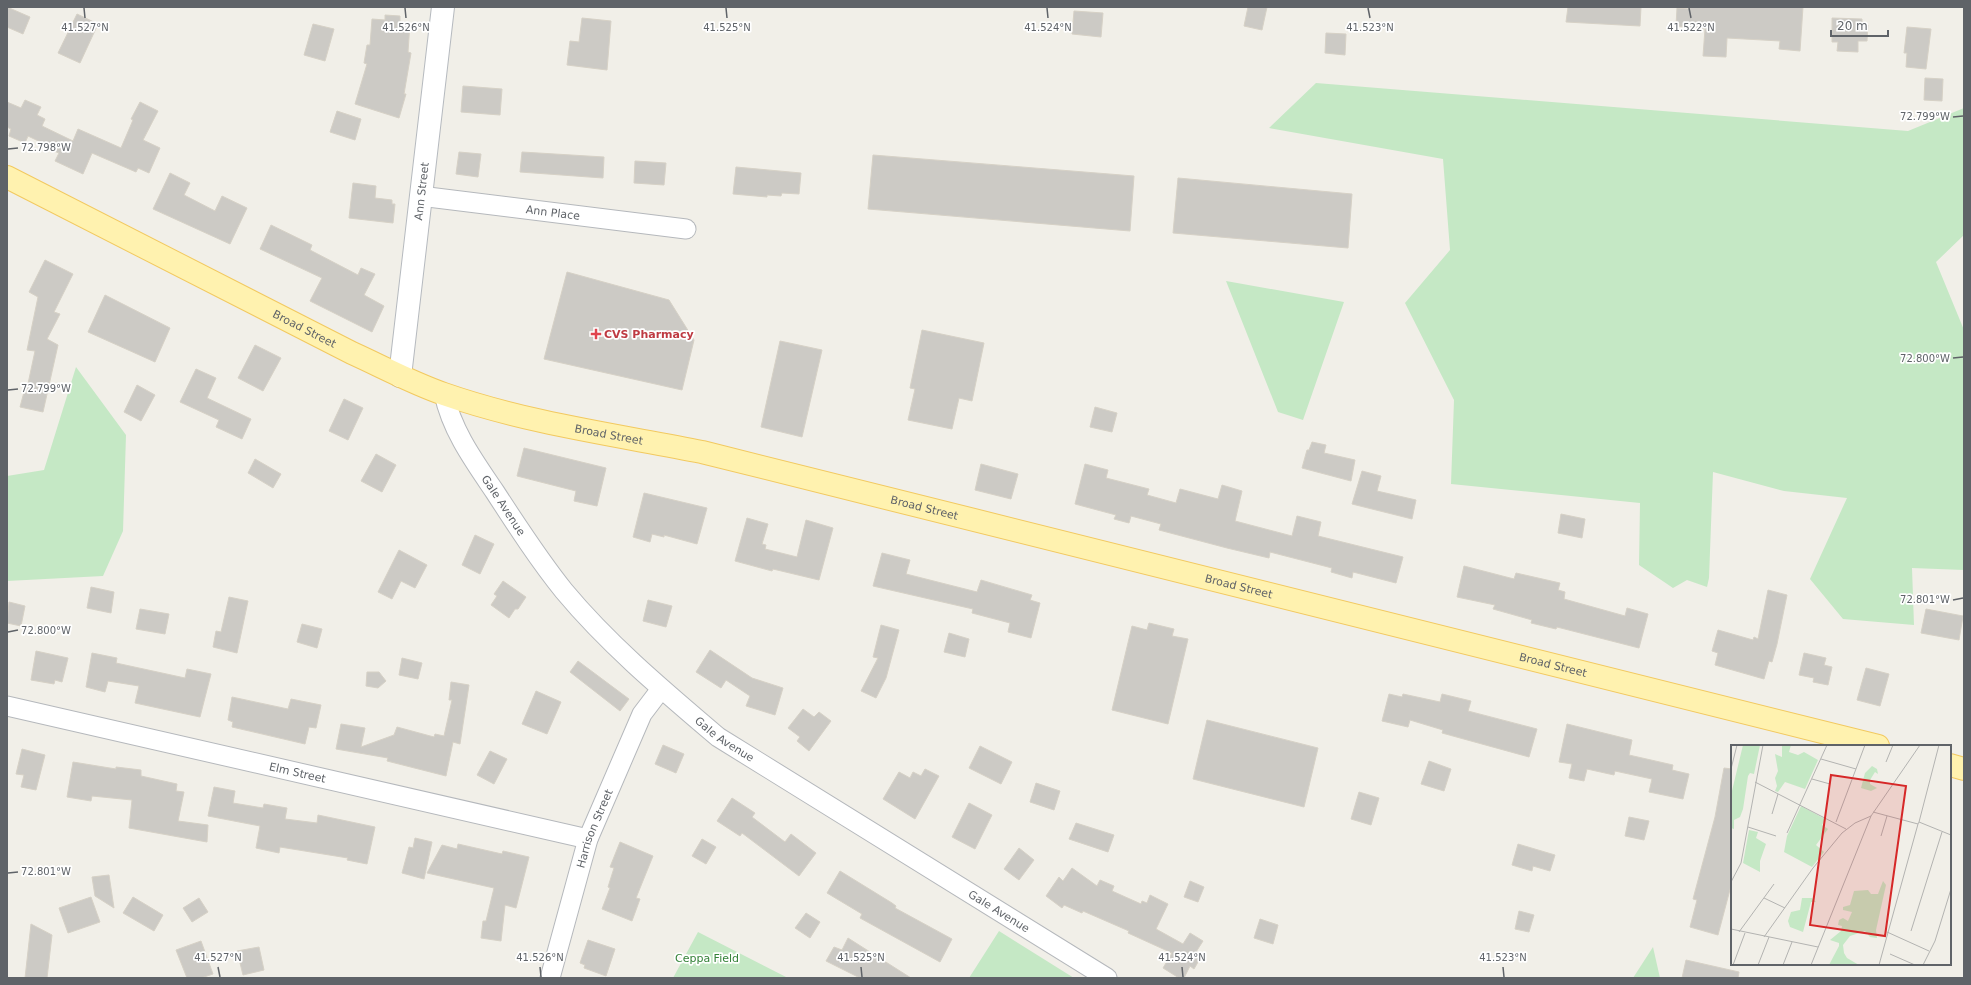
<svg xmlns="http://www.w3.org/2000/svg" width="1971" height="985" font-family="'DejaVu Sans',sans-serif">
	<rect width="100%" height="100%" fill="#f1efe8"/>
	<path fill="#c5e8c5" d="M 1316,83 L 1908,131 L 1964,108 L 1964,235 L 1936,262 L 1964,330 L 1964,570 L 1912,568 L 1914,625 L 1843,619 L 1810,579 L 1847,498 L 1784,491 L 1713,472 L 1709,578 L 1707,587 L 1687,580 L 1673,588 L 1639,565 L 1640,503 L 1451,484 L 1454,400 L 1405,303 L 1450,250 L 1443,159 L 1269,128 Z
		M 1226,281 L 1344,302 L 1303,420 L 1278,412 Z
		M 76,367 L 126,435 L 123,531 L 103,576 L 7,581 L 7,476 L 44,470 Z
		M 999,931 L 1074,978 L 969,978 Z
		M 698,932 L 788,978 L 673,978 Z
		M 1653,947 L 1660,978 L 1633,978 Z"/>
	<path fill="#cccac5" stroke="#d6d1c6" d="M 7,7 L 30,17 L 23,34 L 7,27 Z
		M 1248,7 L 1267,7 L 1262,30 L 1244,26 Z
		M 1568,7 L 1641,7 L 1640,26 L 1566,22 Z
		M 1690,7 L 1803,7 L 1800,51 L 1779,49 L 1780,41 L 1727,38 L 1726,57 L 1703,56 L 1705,29 L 1676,26 L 1677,8 L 1689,9 Z
		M 1074,11 L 1103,13 L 1101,37 L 1072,34 Z
		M 77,14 L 98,24 L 80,63 L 58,53 Z
		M 385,15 L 400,16 L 400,22 L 410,23 L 408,52 L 411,53 L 404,94 L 406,94 L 399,118 L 355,104 L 367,64 L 364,63 L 367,45 L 370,45 L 372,19 L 385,20 Z
		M 582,18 L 611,21 L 607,70 L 567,65 L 570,41 L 579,42 Z
		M 1832,18 L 1862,19 L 1862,25 L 1868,25 L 1867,41 L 1858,41 L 1858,52 L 1837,51 L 1838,42 L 1832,42 Z
		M 313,24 L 334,29 L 325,61 L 304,55 Z
		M 1907,27 L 1931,29 L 1926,69 L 1906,67 L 1907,53 L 1904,53 Z
		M 1326,33 L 1346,34 L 1345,55 L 1325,53 Z
		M 1925,78 L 1943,79 L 1942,101 L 1924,100 Z
		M 463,86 L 502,89 L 500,115 L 461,112 Z
		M 25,100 L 41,107 L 37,115 L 45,119 L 42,126 L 73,141 L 78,129 L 121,148 L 133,120 L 131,119 L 140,102 L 158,111 L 143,140 L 160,148 L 149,173 L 138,168 L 136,172 L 92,153 L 83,174 L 55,161 L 59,153 L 54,151 L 55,149 L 28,136 L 25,143 L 9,136 L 11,129 L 7,127 L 7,102 L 21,108 Z
		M 337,111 L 361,119 L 355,140 L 330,132 Z
		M 459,152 L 481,154 L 478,177 L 456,174 Z
		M 522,152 L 604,157 L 603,178 L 520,172 Z
		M 873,155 L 1134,176 L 1130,231 L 868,209 Z
		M 635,161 L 666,163 L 664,185 L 634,183 Z
		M 736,167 L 801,173 L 799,194 L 782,193 L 781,196 L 767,195 L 767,197 L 733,194 Z
		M 170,173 L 190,183 L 184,195 L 215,211 L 222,196 L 247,208 L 230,244 L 153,209 Z
		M 1178,178 L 1352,194 L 1348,248 L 1173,233 Z
		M 353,183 L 376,186 L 375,198 L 392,200 L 392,204 L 395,204 L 393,223 L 349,218 Z
		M 271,225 L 312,245 L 310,250 L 358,275 L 361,268 L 375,274 L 364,295 L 384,306 L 372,332 L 310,301 L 322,278 L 260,249 Z
		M 45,260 L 73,274 L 54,312 L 60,314 L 47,339 L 58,345 L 43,412 L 20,407 L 24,392 L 26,393 L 35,351 L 27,350 L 38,297 L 29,292 Z
		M 567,272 L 669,300 L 694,340 L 682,390 L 544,359 Z
		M 105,295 L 170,328 L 155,362 L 88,332 Z
		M 922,330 L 984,343 L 972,401 L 959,398 L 952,429 L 908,420 L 915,389 L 910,388 Z
		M 780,341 L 822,350 L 802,437 L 761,427 Z
		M 255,345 L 281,358 L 263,391 L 238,378 Z
		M 196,369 L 216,378 L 207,398 L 251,419 L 242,439 L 216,427 L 219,420 L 180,402 Z
		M 137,385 L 155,395 L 141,421 L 124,412 Z
		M 344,399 L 363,408 L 348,440 L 329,431 Z
		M 1095,407 L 1117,413 L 1112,432 L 1090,427 Z
		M 1312,442 L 1326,445 L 1324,453 L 1355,460 L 1351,481 L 1302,468 L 1307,450 L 1309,450 Z
		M 524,448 L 606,468 L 597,506 L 574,501 L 576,491 L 517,476 Z
		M 376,454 L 396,465 L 382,492 L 361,481 Z
		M 255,459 L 281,474 L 273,488 L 248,473 Z
		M 981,464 L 1018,474 L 1011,499 L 975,490 Z
		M 1085,464 L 1108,470 L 1106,478 L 1149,489 L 1147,495 L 1176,503 L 1180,489 L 1218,499 L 1222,485 L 1242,491 L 1235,521 L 1292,536 L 1297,516 L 1321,522 L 1318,536 L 1403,557 L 1396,583 L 1353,572 L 1352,578 L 1331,572 L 1332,568 L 1270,552 L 1269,558 L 1227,548 L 1159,530 L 1161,524 L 1131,516 L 1129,523 L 1114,519 L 1116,515 L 1075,504 Z
		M 1362,471 L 1381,476 L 1377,491 L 1416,500 L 1412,519 L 1352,504 Z
		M 644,493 L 707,508 L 697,544 L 664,535 L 664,537 L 652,534 L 650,542 L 633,537 Z
		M 1561,514 L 1585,519 L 1582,538 L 1558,533 Z
		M 747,518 L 768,524 L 762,544 L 766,545 L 765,549 L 797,557 L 806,520 L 833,528 L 819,580 L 773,569 L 772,571 L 735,561 Z
		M 475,535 L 494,544 L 480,574 L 462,565 Z
		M 399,550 L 427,565 L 415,588 L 401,581 L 392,599 L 378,592 Z
		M 882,553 L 910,560 L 906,574 L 977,592 L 981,580 L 1032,595 L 1030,600 L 1040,603 L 1031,638 L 1008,632 L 1010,623 L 972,613 L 973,609 L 873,586 Z
		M 1464,566 L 1514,579 L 1516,573 L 1560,583 L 1558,590 L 1565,592 L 1564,599 L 1625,616 L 1627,608 L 1648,614 L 1639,648 L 1557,627 L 1556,629 L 1531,623 L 1532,620 L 1493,609 L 1495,605 L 1457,597 Z
		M 503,581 L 526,597 L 518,609 L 515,609 L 509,618 L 491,605 L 497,596 L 494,594 Z
		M 91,587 L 114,592 L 111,613 L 87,608 Z
		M 1768,590 L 1787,595 L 1777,644 L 1772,662 L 1769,661 L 1764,679 L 1715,665 L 1718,653 L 1712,651 L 1718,630 L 1753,640 L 1754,637 L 1758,639 Z
		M 229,597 L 248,601 L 237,653 L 213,647 L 216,631 L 221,632 Z
		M 648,600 L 672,606 L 666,627 L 643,621 Z
		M 9,602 L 25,606 L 21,626 L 7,623 Z
		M 140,609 L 169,614 L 165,634 L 136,629 Z
		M 1926,609 L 1963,616 L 1959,640 L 1921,633 Z
		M 1149,623 L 1174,629 L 1172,636 L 1188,639 L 1168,724 L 1112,710 L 1132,626 L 1147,630 Z
		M 302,624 L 322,629 L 317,648 L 297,642 Z
		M 881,625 L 899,630 L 886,678 L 876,698 L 861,691 L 878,658 L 873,657 Z
		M 949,633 L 969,639 L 965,657 L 944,652 Z
		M 710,650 L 752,678 L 783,688 L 775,715 L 746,706 L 750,696 L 726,680 L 721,688 L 696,672 Z
		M 36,651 L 68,658 L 62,682 L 55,680 L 54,684 L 31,680 Z
		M 92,653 L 117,658 L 116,663 L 185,678 L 187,669 L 211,674 L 200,717 L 135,703 L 139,686 L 108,681 L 105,692 L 86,687 Z
		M 1804,653 L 1826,658 L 1824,665 L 1832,667 L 1828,685 L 1813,682 L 1814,678 L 1799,675 Z
		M 402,658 L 422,663 L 418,679 L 399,675 Z
		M 578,661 L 629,699 L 620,711 L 570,672 Z
		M 1866,668 L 1889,674 L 1880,706 L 1857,700 Z
		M 367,672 L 379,672 L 386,681 L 378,688 L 366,686 Z
		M 451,682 L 469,685 L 460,744 L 453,742 L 446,776 L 387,761 L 388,758 L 336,749 L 341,724 L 365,728 L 361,747 L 394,735 L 397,727 L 434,737 L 435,734 L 444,736 L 452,700 L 449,700 Z
		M 536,691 L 561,702 L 547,734 L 522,724 Z
		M 1389,694 L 1402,697 L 1403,694 L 1440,702 L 1442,694 L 1471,701 L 1468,711 L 1537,729 L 1529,757 L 1442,733 L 1443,730 L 1410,720 L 1408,727 L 1382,721 Z
		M 232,697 L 288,709 L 291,699 L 321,705 L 316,728 L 309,727 L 305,744 L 232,727 L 233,722 L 228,720 Z
		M 803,709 L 814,717 L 819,712 L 831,721 L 809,751 L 797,741 L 800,737 L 788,728 Z
		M 1207,720 L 1318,748 L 1304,807 L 1193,779 Z
		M 1567,724 L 1632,740 L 1629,755 L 1673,765 L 1672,770 L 1689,774 L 1683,799 L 1649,792 L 1652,779 L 1615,771 L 1614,775 L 1587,769 L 1584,781 L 1569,778 L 1572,764 L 1559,762 Z
		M 663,745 L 684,754 L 676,773 L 655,764 Z
		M 980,746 L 1012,762 L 1001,784 L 969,768 Z
		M 22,749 L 45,755 L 36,790 L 21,787 L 24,775 L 16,774 Z
		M 490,751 L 507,759 L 494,784 L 477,775 Z
		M 1429,761 L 1451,769 L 1444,791 L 1421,784 Z
		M 73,762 L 116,769 L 116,767 L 141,770 L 141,776 L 177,784 L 176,791 L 184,792 L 178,821 L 208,825 L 207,842 L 129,828 L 132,800 L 92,796 L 91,801 L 67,797 Z
		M 1724,768 L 1732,769 L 1732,882 L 1718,935 L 1690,927 L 1697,900 L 1693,899 L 1715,817 Z
		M 925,769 L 939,776 L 915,819 L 883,799 L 899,772 L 910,778 L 913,772 L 921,776 Z
		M 1036,783 L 1060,791 L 1054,810 L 1030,802 Z
		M 214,787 L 235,791 L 233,803 L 263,808 L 264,804 L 287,808 L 285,819 L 317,823 L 318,815 L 375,827 L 367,864 L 347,860 L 348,858 L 280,847 L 279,853 L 256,848 L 260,826 L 208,816 Z
		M 1359,792 L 1379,798 L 1371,825 L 1351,819 Z
		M 732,798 L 755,813 L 752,817 L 785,842 L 791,834 L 816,853 L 799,876 L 742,833 L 740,836 L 717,821 Z
		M 969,803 L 992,815 L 975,849 L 952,837 Z
		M 1629,817 L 1649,821 L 1644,840 L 1625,836 Z
		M 1076,823 L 1114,835 L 1108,852 L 1069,839 Z
		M 415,838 L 432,842 L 424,879 L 402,873 L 409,847 L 413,848 Z
		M 702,839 L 716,847 L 706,864 L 692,856 Z
		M 620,842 L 653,856 L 636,898 L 640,899 L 632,921 L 602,909 L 610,888 L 608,887 L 614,868 L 610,867 Z
		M 458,844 L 502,854 L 503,851 L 529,857 L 516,908 L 505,905 L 501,941 L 481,938 L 483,921 L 486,921 L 494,888 L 427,873 L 442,845 L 457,849 Z
		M 1518,844 L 1555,855 L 1550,871 L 1533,866 L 1532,871 L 1512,865 Z
		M 1019,848 L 1034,860 L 1019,880 L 1004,869 Z
		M 1072,868 L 1097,886 L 1100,880 L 1114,886 L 1112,891 L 1141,904 L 1142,901 L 1147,903 L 1150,895 L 1168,904 L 1156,929 L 1183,944 L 1190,933 L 1203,941 L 1196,952 L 1202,955 L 1194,969 L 1190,966 L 1184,978 L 1179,978 L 1163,968 L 1172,953 L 1128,933 L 1129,931 L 1083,911 L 1082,913 L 1064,905 L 1062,908 L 1046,896 L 1059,877 L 1063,881 Z
		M 840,871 L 892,903 L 896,906 L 895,908 L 952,939 L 940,962 L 860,918 L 862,914 L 827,893 Z
		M 109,875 L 114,908 L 95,896 L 92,877 Z
		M 1190,881 L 1204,887 L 1198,902 L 1184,897 Z
		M 91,897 L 100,922 L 68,933 L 59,908 Z
		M 133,897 L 163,915 L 154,931 L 123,913 Z
		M 199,898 L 208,912 L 192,922 L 183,908 Z
		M 1519,911 L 1534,915 L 1529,932 L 1515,929 Z
		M 806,913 L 820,922 L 810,938 L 795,928 Z
		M 1260,919 L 1278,925 L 1273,944 L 1254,938 Z
		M 31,924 L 52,935 L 47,978 L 25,978 Z
		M 848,938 L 911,978 L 860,978 L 826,961 L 834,947 L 842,950 Z
		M 588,940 L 615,949 L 606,976 L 584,968 L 585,965 L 580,963 Z
		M 201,941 L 213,974 L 201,978 L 187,978 L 176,950 Z
		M 259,947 L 264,970 L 243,975 L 237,951 Z
		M 1686,960 L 1739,972 L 1738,978 L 1682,978 Z"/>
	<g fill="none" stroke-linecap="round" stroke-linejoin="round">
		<g stroke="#b5b8bc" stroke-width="21">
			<g id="street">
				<path id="s1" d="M 420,196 L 686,229"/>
				<path id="s2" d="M 444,394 C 452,431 474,461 495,492 C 517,526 539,560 564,591 C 609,645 664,691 718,737 L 1107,978"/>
				<path id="s3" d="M 7,706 L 588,839"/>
				<path id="s4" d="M 550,978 L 588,839 L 642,714 L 661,689"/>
			</g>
		</g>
		<g stroke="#b6babf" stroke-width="24">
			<g id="secondary">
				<path id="s5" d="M 400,376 L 443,7"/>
			</g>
		</g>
		<g stroke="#f2c960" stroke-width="24">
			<g id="primary">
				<path id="s6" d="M 7,177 L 352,353 C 383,367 412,383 444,394 C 527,423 616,435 702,452 L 1878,746"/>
				<path d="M 1950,765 L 1964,769"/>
			</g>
		</g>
		<use href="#street" stroke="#fff" stroke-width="19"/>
		<use href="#secondary" stroke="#fff" stroke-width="22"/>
		<use href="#primary" stroke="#fff2af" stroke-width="22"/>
	</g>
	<path fill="none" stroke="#5f6368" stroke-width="1.5" d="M 84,8 L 85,18M 405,8 L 406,18M 726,8 L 727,18M 1047,8 L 1048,18M 1368,8 L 1370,18M 1689,8 L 1691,18M 1953,117 L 1963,116M 8,149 L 18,148M 1953,358 L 1963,357M 8,390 L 18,389M 1953,600 L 1963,598M 8,632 L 18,630M 8,873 L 18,872M 218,967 L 220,977M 540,967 L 541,977M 861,967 L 862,977M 1182,967 L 1183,977M 1503,967 L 1504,977"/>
	<path fill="#e0444e" stroke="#fff" stroke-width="1.5" d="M594 328h4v4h4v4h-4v4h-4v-4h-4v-4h4z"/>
	<g text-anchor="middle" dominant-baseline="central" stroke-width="3.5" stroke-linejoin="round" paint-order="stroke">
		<g font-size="11" fill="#5f6368" stroke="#fff">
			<text stroke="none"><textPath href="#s5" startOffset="186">Ann Street</textPath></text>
			<text stroke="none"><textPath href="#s1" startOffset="134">Ann Place</textPath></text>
			<text stroke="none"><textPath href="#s6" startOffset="334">Broad Street</textPath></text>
			<text stroke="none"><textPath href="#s6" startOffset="658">Broad Street</textPath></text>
			<text stroke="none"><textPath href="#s2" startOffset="127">Gale Avenue</textPath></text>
			<text stroke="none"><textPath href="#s6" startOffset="982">Broad Street</textPath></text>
			<text stroke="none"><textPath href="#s6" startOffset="1306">Broad Street</textPath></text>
			<text stroke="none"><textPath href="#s6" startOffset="1630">Broad Street</textPath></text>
			<text stroke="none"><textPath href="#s2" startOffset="451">Gale Avenue</textPath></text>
			<text stroke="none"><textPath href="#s3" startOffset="298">Elm Street</textPath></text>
			<text stroke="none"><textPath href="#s4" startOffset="156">Harrison Street</textPath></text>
			<text stroke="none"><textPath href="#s2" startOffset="775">Gale Avenue</textPath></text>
		</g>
		<g font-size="11" font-weight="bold" fill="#be3a42" stroke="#fff" text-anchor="start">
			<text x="604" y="334">CVS Pharmacy</text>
		</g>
		<g font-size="11" fill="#348238" stroke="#fff">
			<text x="707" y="958">Ceppa Field</text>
		</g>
	</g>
	<g transform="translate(1731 745)">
		<rect width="220" height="220" fill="#f1efe8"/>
		<path d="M 12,0 L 29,0 L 23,29 L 19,28 L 17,31 L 12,64 L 9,72 L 3,75 L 3,84 L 0,83 L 0,50 ZM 51,0 L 60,0 L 58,7 L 67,10 L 73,7 L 87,15 L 74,44 L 54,37 L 47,47 L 44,46 L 46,41 L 44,33 L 47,26 L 44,9 L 51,12 ZM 141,21 L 146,24 L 147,29 L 144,27 L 139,35 L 139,39 L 146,43 L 140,46 L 130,43 L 134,28 ZM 70,61 L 94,74 L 91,80 L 97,84 L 85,100 L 93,107 L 81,122 L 53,107 L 56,91 ZM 18,85 L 27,87 L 25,93 L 35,99 L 29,116 L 29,127 L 12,118 ZM 152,136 L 155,140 L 145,185 L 146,193 L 139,192 L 134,186 L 119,191 L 112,200 L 113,208 L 116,213 L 128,220 L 98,220 L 108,201 L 108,198 L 99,195 L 110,186 L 111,181 L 107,180 L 108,175 L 112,173 L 117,176 L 121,167 L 112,165 L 112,162 L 119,160 L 123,146 L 137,145 L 140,149 L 147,149 ZM 71,153 L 81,153 L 85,157 L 80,157 L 72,187 L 59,182 L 57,176 L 60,167 L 69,165 Z" fill="#c5e8c5"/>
		<path fill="none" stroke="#b3b3b1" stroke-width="1" d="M 90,14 L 125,24M 155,17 L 162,0M 0,24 L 6,0M 81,34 L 99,39M 24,37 L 115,84M 142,67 L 187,79 L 188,77 L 220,90M 41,69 L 47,49M 105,77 L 134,0M 188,77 L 208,0M 17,82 L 45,91M 56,88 L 96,0M 150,91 L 156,71M 0,137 L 10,118 L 32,0M 33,153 L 54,163M 0,184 L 87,202M 180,186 L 211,87M 8,187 L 43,139M 156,187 L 198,206M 33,192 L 82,123 L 111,88 L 124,78 L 140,71M 159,209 L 184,220M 2,220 L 14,188M 27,220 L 38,192M 52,220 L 61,197M 80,220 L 140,71 L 189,0M 148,220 L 187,79M 192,220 L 204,196 L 220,144"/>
		<path fill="#d62828" fill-opacity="0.15" stroke="#d62828" stroke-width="2" d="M 100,30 L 175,41 L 154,191 L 79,180 Z"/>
		<rect width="220" height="220" fill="none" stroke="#5f6368" stroke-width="2"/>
	</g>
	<g font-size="10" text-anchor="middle" fill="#5f6368" stroke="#fff" stroke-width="3.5" stroke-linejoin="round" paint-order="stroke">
		<text x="85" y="31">41.527°N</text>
		<text x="406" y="31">41.526°N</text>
		<text x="727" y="31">41.525°N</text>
		<text x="1048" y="31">41.524°N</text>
		<text x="1370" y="31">41.523°N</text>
		<text x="1691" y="31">41.522°N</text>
		<text x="1925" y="120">72.799°W</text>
		<text x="46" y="151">72.798°W</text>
		<text x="1925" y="362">72.800°W</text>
		<text x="46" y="392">72.799°W</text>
		<text x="1925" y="603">72.801°W</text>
		<text x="46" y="634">72.800°W</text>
		<text x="46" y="875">72.801°W</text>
		<text x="218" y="961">41.527°N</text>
		<text x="540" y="961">41.526°N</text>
		<text x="861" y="961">41.525°N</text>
		<text x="1182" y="961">41.524°N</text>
		<text x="1503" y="961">41.523°N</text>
	</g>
	<rect width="1971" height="985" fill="none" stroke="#5f6368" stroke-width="16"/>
	<path d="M1831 30v6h57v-6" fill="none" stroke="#5f6368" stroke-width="2"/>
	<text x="1837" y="30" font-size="12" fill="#5f6368" stroke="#ffffff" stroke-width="3" paint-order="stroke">20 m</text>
</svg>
